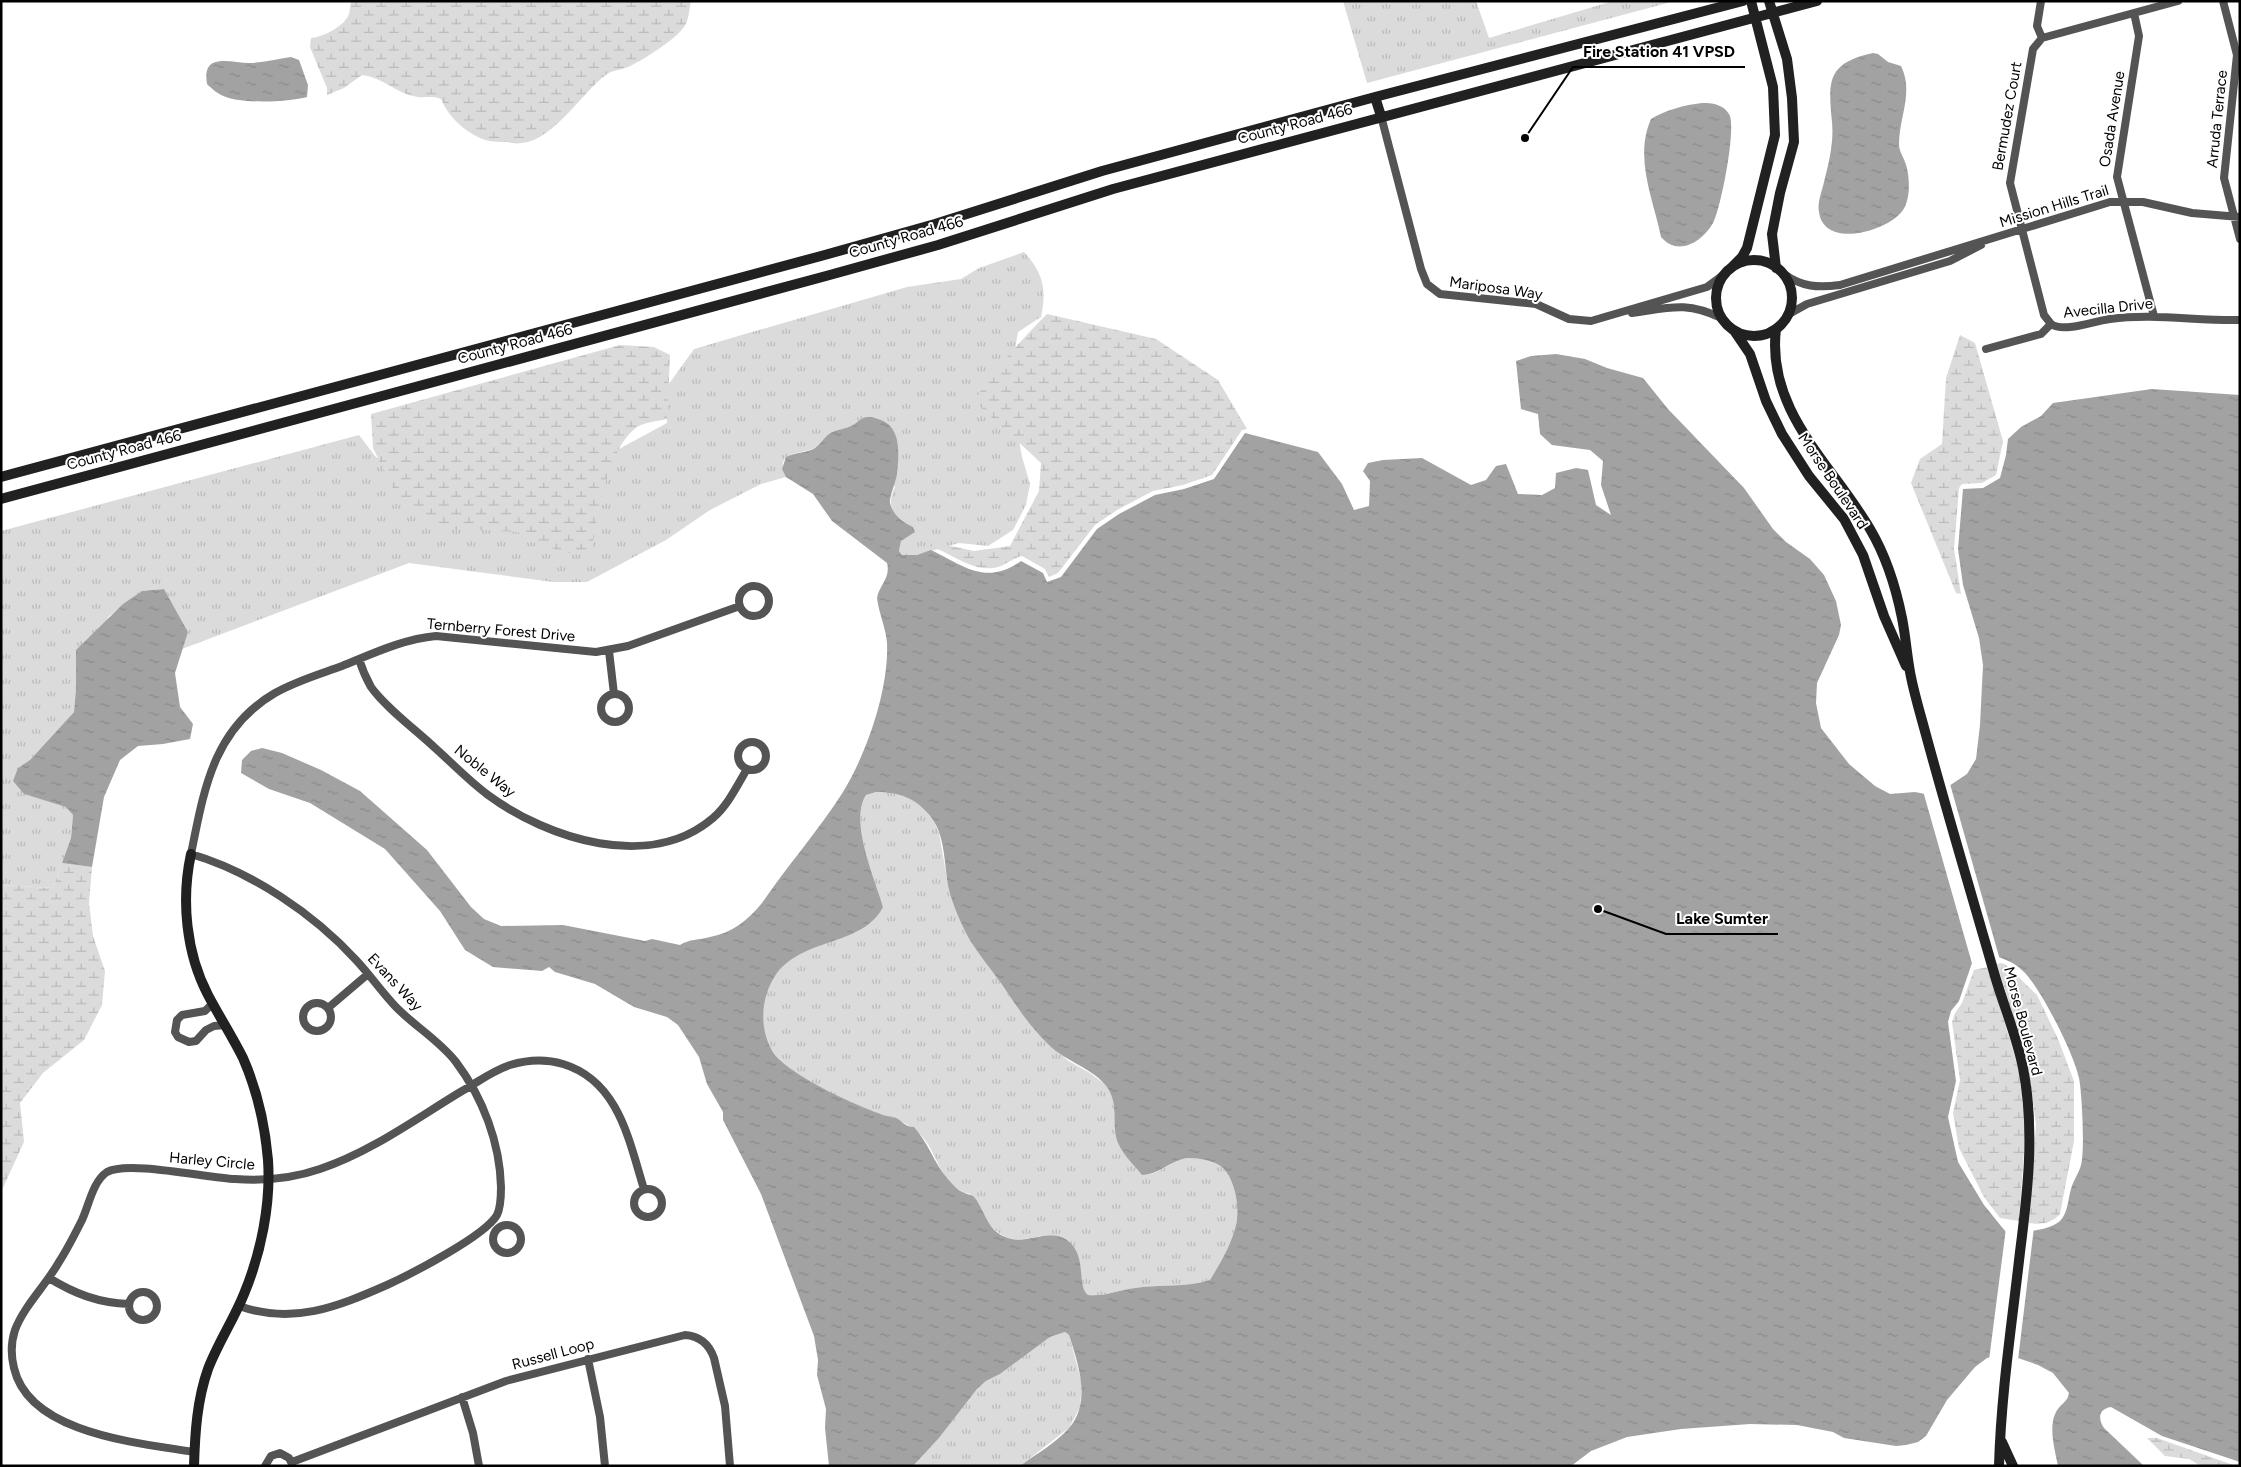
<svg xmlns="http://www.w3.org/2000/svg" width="2241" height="1467" font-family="Figtree,sans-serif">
	<defs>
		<pattern id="grass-tufts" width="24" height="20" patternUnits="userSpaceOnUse" patternTransform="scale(1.25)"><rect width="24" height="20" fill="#dbdbdb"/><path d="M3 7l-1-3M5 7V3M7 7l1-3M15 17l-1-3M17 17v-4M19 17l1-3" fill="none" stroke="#bababa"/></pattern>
		<pattern id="wetland-marsh" width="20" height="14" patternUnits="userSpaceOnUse" patternTransform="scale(1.25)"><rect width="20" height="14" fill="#dbdbdb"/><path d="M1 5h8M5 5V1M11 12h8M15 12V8" fill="none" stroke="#bababa"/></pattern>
		<pattern id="water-ripples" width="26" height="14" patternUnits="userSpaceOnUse" patternTransform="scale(1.25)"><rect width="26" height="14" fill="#a2a2a2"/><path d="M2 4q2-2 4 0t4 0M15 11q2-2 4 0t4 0" fill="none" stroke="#8a8a8a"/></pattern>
	</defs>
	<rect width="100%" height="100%" fill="#fff"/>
	<path fill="url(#grass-tufts)" d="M 1343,1 L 1476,1 L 1489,38 L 1613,1 L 1675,1 L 1367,83 Z
		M 1024,252 C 1043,273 1047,288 1041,317 L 1018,332 L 1011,372 L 1014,413 L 1022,457 L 1030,484 L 1026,505 L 1013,530 L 988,546 L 959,543 L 917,555 L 902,555 L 899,551 L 901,541 L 914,532 L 913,527 C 894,519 885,507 895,487 L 863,418 C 860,420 857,423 854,425 C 846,429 837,429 829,435 C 823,438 820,445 814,448 C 803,455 773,449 786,477 L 761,484 L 710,510 L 666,540 L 587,582 L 553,582 L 409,563 L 182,649 L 188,632 L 164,589 L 142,591 L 108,617 L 76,688 L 74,712 L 30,760 L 18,768 L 24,794 L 67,807 L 73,815 L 71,838 L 53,888 L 1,885 L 1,531 L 359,435 L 375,456 L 409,481 L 619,449 L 667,423 L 666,388 L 694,349 L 907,287 L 961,279 L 979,268 Z
		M 876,792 L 894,792 L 906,796 L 921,805 L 933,819 L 939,833 L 949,890 L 1001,984 L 1020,1011 L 1067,1060 L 1090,1073 L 1106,1085 L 1113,1096 L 1115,1125 L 1142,1175 C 1159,1176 1172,1159 1189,1158 C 1198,1158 1215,1161 1222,1167 C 1235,1179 1240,1208 1236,1225 C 1231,1245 1221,1262 1210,1280 C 1185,1288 1160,1284 1135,1288 C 1119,1290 1103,1297 1088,1295 C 1076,1286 1087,1256 1068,1241 C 1050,1226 1025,1246 1006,1237 C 991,1230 984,1218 976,1204 C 974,1202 972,1196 970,1194 C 968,1193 965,1193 963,1192 C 957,1189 950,1183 946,1177 C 937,1165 931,1145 921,1135 C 908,1121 888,1117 871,1111 C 859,1106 847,1101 836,1096 C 817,1086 786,1070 774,1053 C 752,1025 763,978 791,959 C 803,950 816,947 829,941 C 848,931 865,918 883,907 C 875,878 849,822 866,795 Z
		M 1065,1332 L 1069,1335 L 1081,1380 L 1081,1395 L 1080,1407 L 1069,1428 L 1020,1466 L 913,1466 L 939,1438 L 977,1389 L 986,1381 L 1000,1374 L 1050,1337 Z"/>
	<path fill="url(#wetland-marsh)" d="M 351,1 L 691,1 C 689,10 689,20 684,27 C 676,39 642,61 628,67 C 621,70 613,70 607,74 C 582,92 554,140 522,143 C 517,144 511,143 507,142 C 498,142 488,142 480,138 C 463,130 448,116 441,99 C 431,95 423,99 413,96 C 395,92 384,78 362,75 L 344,88 L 327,95 L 327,88 L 310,47 L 311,38 C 323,37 345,26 349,14 C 350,10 350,5 351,1 Z
		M 1047,314 L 1156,339 L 1218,380 L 1247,429 L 1242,430 L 1212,475 L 1183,485 L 1153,491 L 1117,510 L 1095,525 L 1058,573 L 1049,577 L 1045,569 L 1022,556 C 1012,558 1004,567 993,568 C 968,571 949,550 925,545 L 933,542 L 974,551 L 1010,546 L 1039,491 L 1041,463 L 974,401 C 995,369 1020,341 1047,314 Z
		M 1960,335 L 1975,343 L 2003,441 L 1996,475 L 1982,483 L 1962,484 L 1959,488 L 1954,549 L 1961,594 L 1956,593 L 1911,483 L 1920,459 L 1942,444 L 1946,378 Z
		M 620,345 L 654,347 L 670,355 L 667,419 C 659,421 645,422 637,427 C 606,449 598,519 590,556 L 572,554 L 531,542 L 518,532 L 438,528 L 395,492 L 373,448 L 371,414 Z
		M 62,863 L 92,867 L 89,903 L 93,936 L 105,971 L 102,1005 L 84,1040 L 43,1073 L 20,1103 L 24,1142 L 1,1192 L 1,885 L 53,888 Z
		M 2002,963 L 2006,965 L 2037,995 L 2058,1039 L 2074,1081 L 2074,1141 L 2060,1214 C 2052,1223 2041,1225 2029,1223 L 2036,1125 L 2028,1065 L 1997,964 Z
		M 1988,967 L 2018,1067 L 2026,1124 L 2019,1221 L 2000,1218 L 1984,1197 L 1959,1148 L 1953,1113 L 1960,1080 L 1952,1022 L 1955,1013 L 1962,1003 L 1974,970 Z
		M 2147,1438 L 2157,1438 L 2236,1466 L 2201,1466 L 2189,1459 L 2165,1456 Z"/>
	<path fill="url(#water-ripples)" fill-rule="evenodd" d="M 1873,53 L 1878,54 L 1888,62 L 1901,66 C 1914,92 1899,117 1899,144 C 1899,151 1903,156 1905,162 C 1910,174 1911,199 1903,210 C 1889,231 1824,250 1819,212 C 1817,203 1822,191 1824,182 C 1829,163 1834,142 1832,122 C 1828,81 1827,63 1873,53 Z
		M 291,57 L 299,60 L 308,85 L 307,97 C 290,102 243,104 226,97 C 219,95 212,89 207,84 C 206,77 205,67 213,63 C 224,58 240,64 252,63 C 265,62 278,59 291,57 Z
		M 1702,103 C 1712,103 1723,104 1729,114 C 1737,126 1721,208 1713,223 C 1702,242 1678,257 1661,237 C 1653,198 1634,158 1651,119 C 1666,110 1684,105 1702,103 Z
		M 1556,354 L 1585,359 L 1607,368 L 1643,378 L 1668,409 L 1744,488 L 1773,529 L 1786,542 L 1810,559 L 1824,575 L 1836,601 L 1841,625 L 1839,635 L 1817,683 L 1816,703 L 1821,728 L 1849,764 L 1875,786 L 1890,794 L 1915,792 L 1925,794 L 1940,792 L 1967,774 L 1976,759 L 1980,725 L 1983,665 L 1979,638 L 1963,585 L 1958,549 L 1963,489 L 1983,488 L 2000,478 L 2006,455 L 2008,439 L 2021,427 L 2041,416 L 2053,403 L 2152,389 L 2240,395 L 2240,1462 L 2162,1436 L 2111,1407 C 2098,1409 2098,1419 2104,1428 L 2144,1466 L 2058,1466 C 2055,1450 2048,1427 2056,1412 C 2060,1404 2068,1402 2069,1393 L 2053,1373 L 2038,1365 L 2018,1358 L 1995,1356 L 1987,1358 L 1975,1367 L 1947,1400 L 1926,1436 L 1918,1442 L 1906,1445 L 1896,1446 L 1844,1438 L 1833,1432 L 1797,1425 L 1750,1424 L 1681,1429 L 1627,1437 L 1591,1451 L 1571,1466 L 1020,1466 C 1036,1454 1056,1443 1069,1428 C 1092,1402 1078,1363 1069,1335 L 1065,1332 L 1050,1337 L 1000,1374 L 986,1381 L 977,1389 L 939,1438 L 913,1466 L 829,1466 L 825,1428 L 826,1409 L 817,1375 L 818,1360 L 814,1336 L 761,1194 L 723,1120 L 723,1112 L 707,1084 L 699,1057 L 678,1025 L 667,1017 L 634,1007 L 595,984 L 555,972 L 549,967 L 542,971 L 493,967 L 465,950 L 440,911 L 385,849 L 310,803 L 269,789 L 241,773 L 242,760 L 251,751 L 262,748 L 282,753 L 321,770 L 360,791 L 427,850 L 471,907 L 484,919 L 501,926 L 563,925 L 645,941 L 652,939 L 680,945 C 689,939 699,940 710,937 C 732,933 748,920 762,903 C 788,865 818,831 843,792 C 867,753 889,689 887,643 C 886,628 879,614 877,598 C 879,585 891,578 887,563 L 832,521 L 813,494 L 786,477 L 782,469 L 786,457 C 795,452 808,453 815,448 C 820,444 824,438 829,434 C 837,429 846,429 853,425 C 857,423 859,420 863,418 C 868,416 873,417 878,419 C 902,426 899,453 897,474 C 896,482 889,497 890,503 C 893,515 902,522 913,527 L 915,532 L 901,541 L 899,551 L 902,555 L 917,555 L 931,550 C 964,566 986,586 1021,561 L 1043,573 L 1047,582 L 1061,577 L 1097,529 L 1119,514 L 1155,495 L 1184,489 L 1214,479 L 1245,433 L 1318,452 L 1342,484 L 1354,510 L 1369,506 L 1370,481 L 1363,471 L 1368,463 L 1383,460 L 1422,458 L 1471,485 L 1486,480 L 1496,466 L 1506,464 L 1518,494 L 1542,495 L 1555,488 L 1556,473 L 1576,468 L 1588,470 L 1596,505 L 1611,515 L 1601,485 L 1603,461 L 1590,450 L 1552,445 L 1540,434 L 1538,414 L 1521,409 L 1516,361 L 1531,356 ZM 876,792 C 900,792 916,798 931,817 C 946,836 944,867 949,890 C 954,908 962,926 971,942 C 980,956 991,969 1000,982 C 1015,1004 1030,1027 1049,1045 C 1065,1061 1094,1069 1107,1087 C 1120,1105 1110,1126 1119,1145 C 1124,1156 1135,1166 1142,1175 C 1159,1175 1172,1159 1189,1158 C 1198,1158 1215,1161 1222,1167 C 1235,1179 1240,1207 1236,1225 C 1231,1245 1221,1262 1210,1280 C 1185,1288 1160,1284 1135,1288 C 1119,1290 1103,1297 1088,1295 C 1076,1286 1088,1255 1067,1240 C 1049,1227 1027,1245 1008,1238 C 987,1231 986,1213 975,1198 C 972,1194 968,1195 965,1193 C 958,1191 952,1184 947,1178 C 934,1163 928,1142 914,1127 C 906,1127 904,1123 898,1119 C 895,1117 890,1117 887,1116 C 860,1108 788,1075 773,1052 C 758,1028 761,995 777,973 C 805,937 863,946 883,907 C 875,878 849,822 866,795 ZM 1986,954 C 2000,957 2013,961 2023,971 C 2041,988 2074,1054 2079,1078 C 2082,1093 2085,1150 2081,1165 C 2079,1173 2073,1181 2071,1189 C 2068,1199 2068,1213 2060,1221 C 2049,1231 2026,1231 2013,1233 L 2007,1233 L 2001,1226 L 1984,1205 L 1958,1162 L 1948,1117 L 1956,1081 L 1948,1022 L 1951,1011 L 1959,1001 L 1972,963 Z
		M 164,589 L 188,632 L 175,673 L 180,707 L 193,724 L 190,739 L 163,744 L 138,746 L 120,760 L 104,797 L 92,867 L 62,863 L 71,838 L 73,815 L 66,807 L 24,794 L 13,781 L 18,768 L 30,760 L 74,712 L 76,688 L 76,650 L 123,604 L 142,591 Z"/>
	<path fill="#fff" d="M 1950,784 L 2000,960 L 1986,957 L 1980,959 L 1973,967 L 1923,791 L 1939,790 Z
		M 2034,1227 L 2018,1360 L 2006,1358 L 1989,1360 L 2006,1228 L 2013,1231 Z"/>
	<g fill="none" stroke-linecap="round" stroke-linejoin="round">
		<path stroke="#545454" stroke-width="8" d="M 2041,1 L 2037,26 L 2042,38 L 2033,49 L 2010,183 L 2044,315 L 2051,324
			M 2223,1 L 2237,55 L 2224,178 L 2240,239
			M 2134,13 L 2139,36 L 2117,177 L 2154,316
			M 2042,38 L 2178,1
			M 1381,116 L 1421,269 L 1427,284 L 1440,294 L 1536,304 L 1569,319 L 1591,321 L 1707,287 L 1726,273
			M 1784,274 C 1802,287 1818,288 1840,285 L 2110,202 L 2143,202 L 2192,213 L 2240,217
			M 1632,313 C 1669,308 1686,301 1721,318
			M 1789,314 L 1807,304 L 1950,261 L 1981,245
			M 1986,349 L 2041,334 L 2051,324 C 2064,333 2094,321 2110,319 C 2154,313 2196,321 2240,320
			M739 601a15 15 0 1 1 30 0a15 15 0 1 1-30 0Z
			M 609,651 L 614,694
			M 359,659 C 362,669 366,678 371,687 C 385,707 416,730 434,747 C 452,763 469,781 488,795 C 548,839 650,872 713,818 C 728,805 737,786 747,769
			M601 708a14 14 0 1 1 28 0a14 14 0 1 1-28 0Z
			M738 756a14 14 0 1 1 28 0a14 14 0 1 1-28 0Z
			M303 1017a14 14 0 1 1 28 0a14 14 0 1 1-28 0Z
			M 213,1003 L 205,1011 L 182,1015 L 177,1020 L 175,1032 L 178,1037 L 189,1042 L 196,1041 L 206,1030 L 214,1026 L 225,1025
			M 328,1008 L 368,974
			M634 1203a14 14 0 1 1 28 0a14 14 0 1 1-28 0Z
			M493 1239a14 14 0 1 1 28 0a14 14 0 1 1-28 0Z
			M 49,1278 C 75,1294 99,1303 129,1304
			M129 1306a14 14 0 1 1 28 0a14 14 0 1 1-28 0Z
			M 239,1306 C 293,1325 337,1307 387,1285 C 411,1274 485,1236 497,1215 C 501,1207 501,1196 501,1187 C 500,1143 483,1098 456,1062 C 439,1040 414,1026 395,1006 C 381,991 370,975 356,960 C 314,914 252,872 191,854 C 204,790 213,729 275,693 C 296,681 320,674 342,666 C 372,654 403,639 436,636 L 596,652 L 628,646 L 740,606
			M 588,1359 L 600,1417 L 605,1466
			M 462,1397 L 473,1433 L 479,1466
			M 194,1452 C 139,1443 29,1434 14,1368 C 11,1356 11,1342 15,1330 C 24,1306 46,1285 59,1262 C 68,1248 75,1234 82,1220 C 89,1205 93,1181 107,1172 C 127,1160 208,1178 235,1179 C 263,1181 294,1178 320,1169 C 371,1152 417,1118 462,1091 C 478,1082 492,1071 510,1065 C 527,1060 546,1059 563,1064 C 619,1081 629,1141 644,1189
			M 292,1462 L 506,1381 L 685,1335 C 700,1336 709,1344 714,1358 L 725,1406 L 730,1466
			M 265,1466 L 271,1456 L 280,1453 L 289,1458 L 293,1466"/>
		<path stroke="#212121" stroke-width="10" d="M 1769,1 L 1787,59 L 1792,98 L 1794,142 L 1780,193 L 1772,234 L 1776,268
			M 1375,97 L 1381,116
			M1716 298a38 38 0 1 1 76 0a38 38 0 1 1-76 0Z
			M 1731,268 L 1742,257 L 1747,248 L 1775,135 L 1773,87 L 1751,1
			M 1776,329 C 1766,411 1832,464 1870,529 C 1886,556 1896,588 1902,618 C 1906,638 1907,658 1911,677 C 1915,697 1921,716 1926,735 C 1948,816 1972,896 1995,976 C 2004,1007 2017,1037 2023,1068 C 2035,1129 2028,1190 2020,1252 C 2012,1323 2001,1394 1999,1466
			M 1735,332 L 1750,354 L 1766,401 L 1782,434 L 1809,476 L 1844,519 L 1863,555 L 1884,616 L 1906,666
			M 1,477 L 821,256 L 935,224 L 1102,171 L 1375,97 L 1743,1
			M 1,499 L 826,276 L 938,245 L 1113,189 L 1817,1
			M 191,854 C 181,900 186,953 208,995 C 219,1016 232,1036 243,1058 C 257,1090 265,1125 268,1160 C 271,1204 261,1253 244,1294 C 234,1319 218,1343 208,1369 C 197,1400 195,1433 194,1466
			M 2002,1442 L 2013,1466"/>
	</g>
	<g text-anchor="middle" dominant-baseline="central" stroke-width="4" stroke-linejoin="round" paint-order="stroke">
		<g font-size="15" fill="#000" stroke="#fff">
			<text transform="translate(2007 116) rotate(-80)">Bermudez Court</text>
			<text transform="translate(2112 119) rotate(-81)">Osada Avenue</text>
			<text transform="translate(2217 119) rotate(-84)">Arruda Terrace</text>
			<text transform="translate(1295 124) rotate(-15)">County Road 466</text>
			<text transform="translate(2054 206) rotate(-17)">Mission Hills Trail</text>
			<text transform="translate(906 237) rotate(-16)">County Road 466</text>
			<text transform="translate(1496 288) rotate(8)">Mariposa Way</text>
			<text transform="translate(2108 308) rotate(-6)">Avecilla Drive</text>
			<text transform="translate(515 344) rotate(-15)">County Road 466</text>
			<text transform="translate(124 450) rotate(-15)">County Road 466</text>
			<text transform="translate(1833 481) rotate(56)">Morse Boulevard</text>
			<text transform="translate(501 630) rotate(5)">Ternberry Forest Drive</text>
			<text transform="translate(485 771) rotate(39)">Noble Way</text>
			<text transform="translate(395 982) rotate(47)">Evans Way</text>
			<text transform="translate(2023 1021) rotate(75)">Morse Boulevard</text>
			<text transform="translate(212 1161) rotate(5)">Harley Circle</text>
			<text transform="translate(553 1354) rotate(-15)">Russell Loop</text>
		</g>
	</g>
	<path fill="none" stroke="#000" stroke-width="2" d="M1525 138L1573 67H1745M1598 909L1666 934H1778"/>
	<g fill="#000" stroke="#fff" stroke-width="2">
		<circle cx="1525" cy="138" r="5"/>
		<circle cx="1598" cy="909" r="5"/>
	</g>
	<g font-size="16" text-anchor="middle" font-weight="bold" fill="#000" stroke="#fff" stroke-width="4" stroke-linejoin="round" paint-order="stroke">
		<text x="1659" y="57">Fire Station 41 VPSD</text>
		<text x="1722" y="924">Lake Sumter</text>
	</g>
	<rect width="2241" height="1467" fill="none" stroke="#000000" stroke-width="5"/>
</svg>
